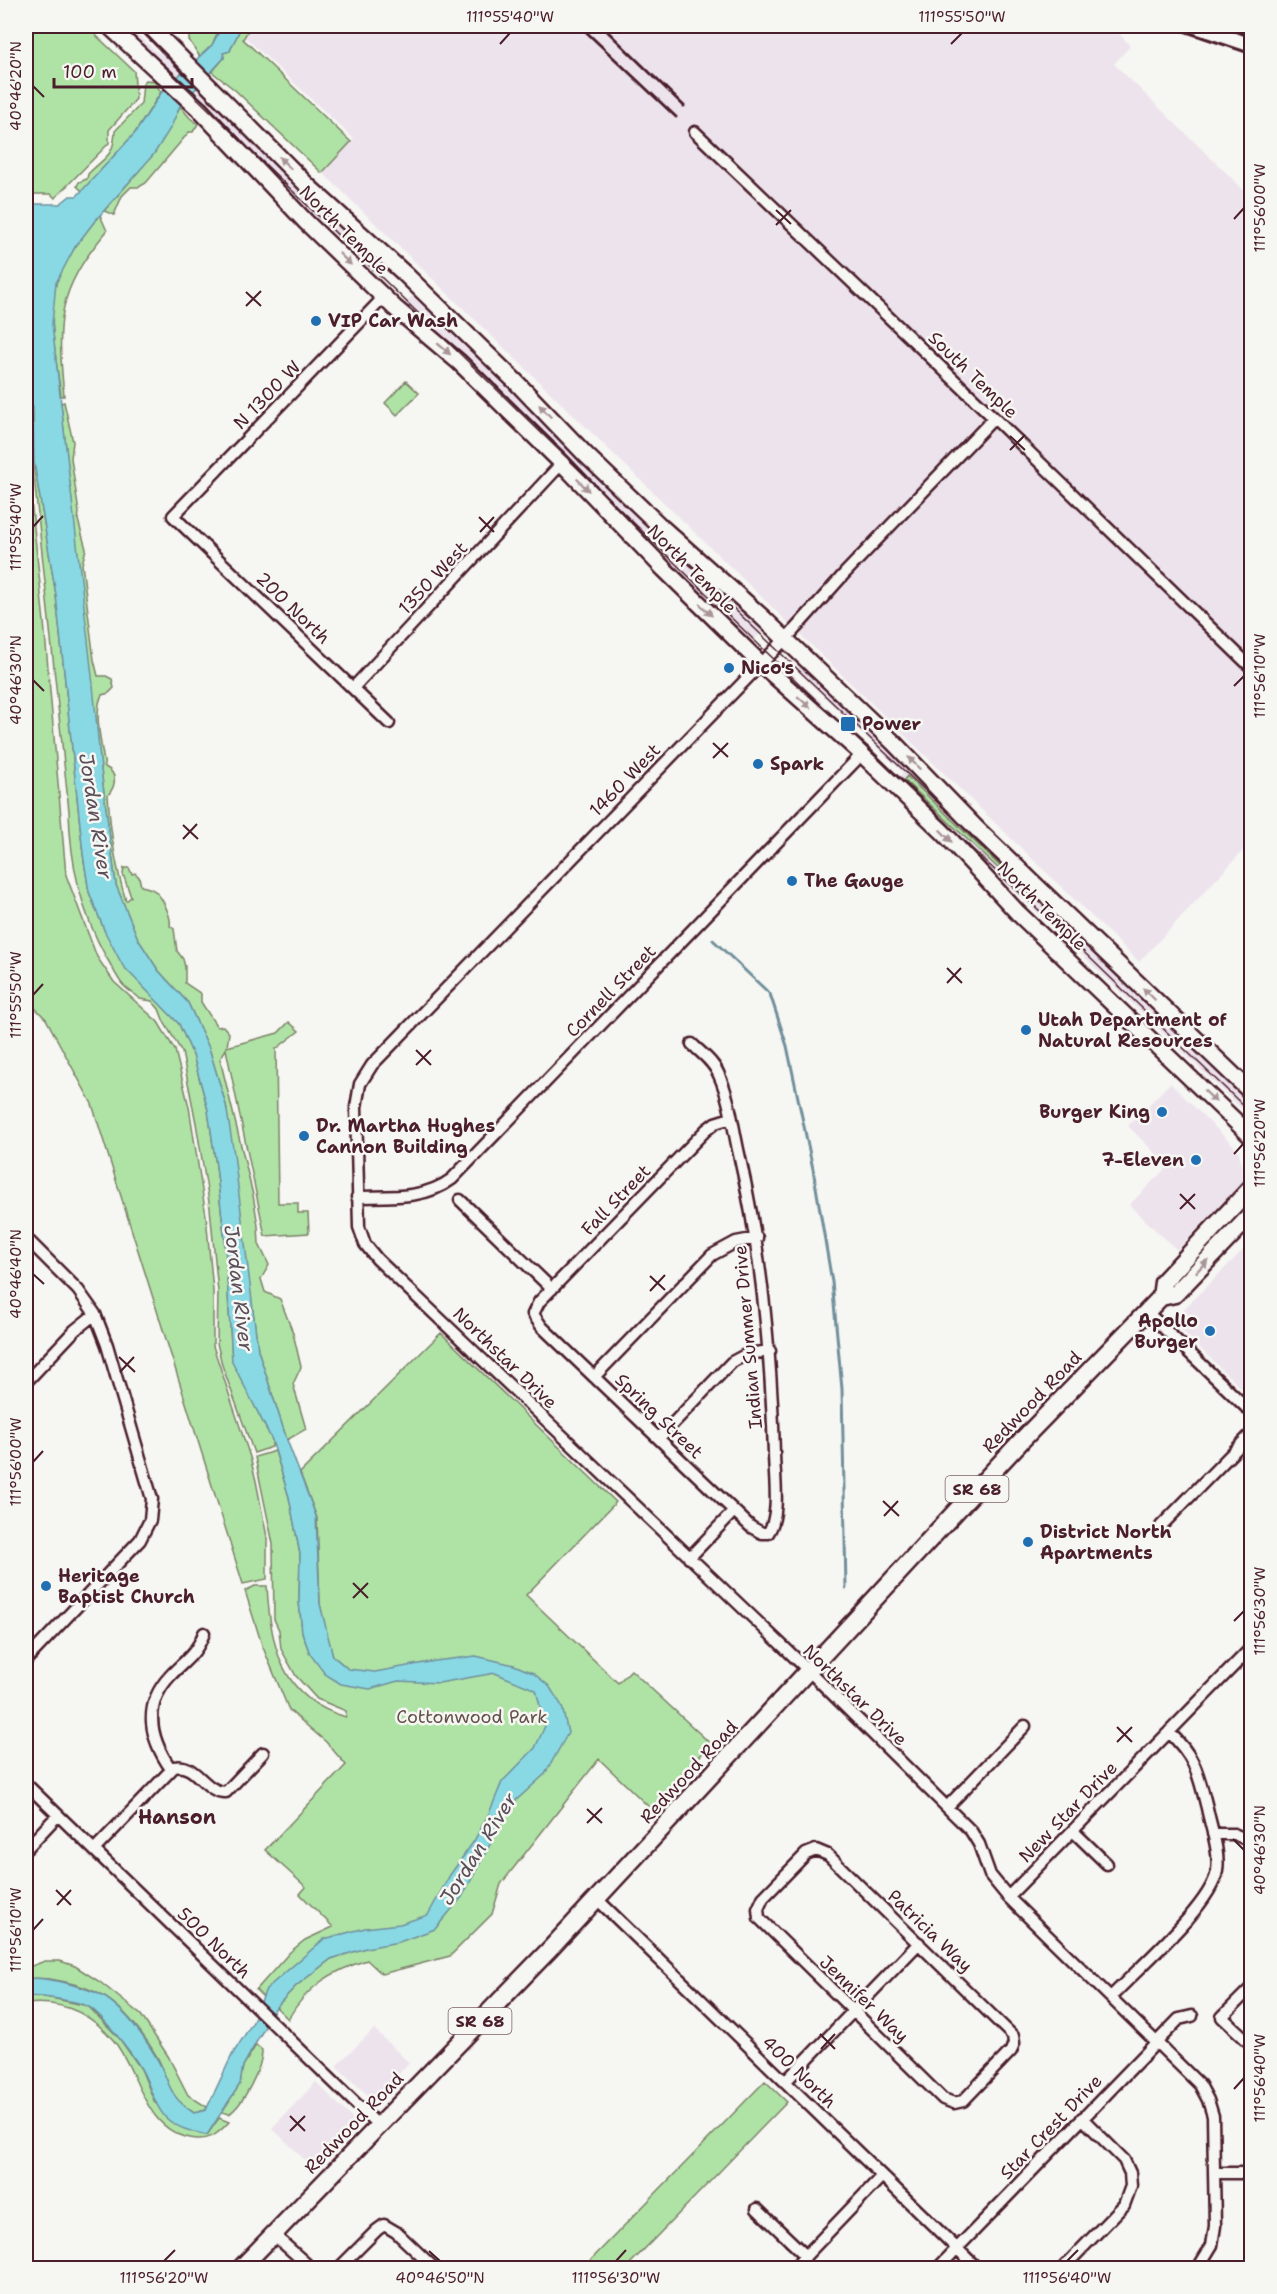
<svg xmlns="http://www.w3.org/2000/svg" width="1277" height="2294" font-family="'Shantell Sans',sans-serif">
	<rect width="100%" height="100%" fill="#f6f6f2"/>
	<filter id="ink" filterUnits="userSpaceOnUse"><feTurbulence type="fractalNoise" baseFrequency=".0167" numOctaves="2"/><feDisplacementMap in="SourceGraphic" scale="12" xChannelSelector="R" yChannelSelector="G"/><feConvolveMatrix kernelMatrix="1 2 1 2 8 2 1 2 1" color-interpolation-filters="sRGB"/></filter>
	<g filter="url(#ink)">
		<path fill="#ede3ed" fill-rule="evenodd" d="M 120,26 L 129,26 L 158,53 L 159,50 L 134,26 L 143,26 L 307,193 L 382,265 L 376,272 L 369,270 Z
			M 245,26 L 1113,26 L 1130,46 L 1114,64 L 1251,197 L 1251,842 L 1139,962 L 321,171 L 354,139 L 241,33 Z
			M 412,296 L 764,630 L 752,642 L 404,304 Z
			M 799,665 L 1249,1096 L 1251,1100 L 1251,1118 L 1053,927 L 978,858 L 788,676 ZM 796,670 L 903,772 L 899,777 L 792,674 Z
			M 1170,1083 L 1239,1151 L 1244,1181 L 1177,1250 L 1129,1205 L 1168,1166 L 1128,1126 Z
			M 1251,1242 L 1251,1401 L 1242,1389 L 1172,1321 Z
			M 374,2029 L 409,2063 L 374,2101 L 336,2066 Z
			M 316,2082 L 354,2120 L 311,2166 L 272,2128 Z"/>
		<path fill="#afe3a5" stroke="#7c8168" stroke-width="1.5" d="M 26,26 L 86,26 L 134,71 L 136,99 L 109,130 L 109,143 L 55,198 L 51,194 L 26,194 Z
			M 202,26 L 211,26 L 218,31 L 212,45 L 200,57 L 189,40 L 189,35 Z
			M 240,26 L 250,27 L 243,39 L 351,142 L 322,173 L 235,90 L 212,72 L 224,58 L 223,53 L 230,51 C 233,41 239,36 240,26 Z
			M 146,80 L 154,81 L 161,92 L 135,133 L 82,191 L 77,186 L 79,182 L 87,179 L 88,174 C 104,157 114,158 115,131 L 141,104 L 143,83 Z
			M 180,106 L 190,118 L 198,124 L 193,132 L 189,132 L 146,183 L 139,187 L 131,187 L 122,196 L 114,215 L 104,211 C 133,178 162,147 180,106 Z
			M 100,215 L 107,231 C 56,291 57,321 64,396 L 61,396 C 57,365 46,310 57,281 C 67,257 83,234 100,215 Z
			M 406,381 L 419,393 L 397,415 L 385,403 Z
			M 64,402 L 73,442 L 71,458 L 79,513 L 78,520 L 86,549 L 82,564 L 94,660 L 98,676 L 106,676 L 112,679 L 114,688 L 109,693 L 102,695 C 93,710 102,749 105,767 C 118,773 116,786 108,795 C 110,830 116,868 126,901 L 131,897 L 123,874 L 124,868 L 129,868 L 132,874 L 135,873 L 139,877 L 141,886 C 146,887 151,888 155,891 C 162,897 172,917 170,926 L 174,929 L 177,951 L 183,959 L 185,967 L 185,983 L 201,994 L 201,1002 L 217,1027 L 223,1026 L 229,1033 L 227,1047 L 278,1033 L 289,1022 L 299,1031 L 276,1049 L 278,1203 L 298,1203 L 298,1213 L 308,1213 L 309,1233 L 265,1236 L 226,1049 L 220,1059 L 253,1195 L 258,1226 L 259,1244 L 269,1265 L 261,1279 L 265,1292 L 280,1299 L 293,1333 L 301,1367 L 293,1384 L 306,1429 L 287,1440 L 258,1350 L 226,1105 L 209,1048 L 188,1003 L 158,970 L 138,939 L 116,885 L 101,770 L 61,403 Z
			M 33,408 L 34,462 L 56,595 L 83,854 L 89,892 L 105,932 L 155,997 L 179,1024 L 193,1055 L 208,1110 L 216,1166 L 225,1242 L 232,1360 L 272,1440 L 272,1447 L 254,1453 L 222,1365 L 217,1343 L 218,1292 L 210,1208 L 196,1123 L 182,1052 L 164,1022 L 159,1009 L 152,1001 L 140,999 C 135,993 128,991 123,985 C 116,977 112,966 106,957 C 81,912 70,863 69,811 L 29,429 L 26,423 L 26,413 Z
			M 26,452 L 44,622 L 66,875 L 97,957 L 114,982 L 158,1022 L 175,1050 L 189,1107 L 206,1216 L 213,1291 L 213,1346 L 250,1457 L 256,1481 L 267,1537 L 267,1579 L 243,1584 L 92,1104 L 46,1019 L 26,999 L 26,989 L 28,986 L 26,985 Z
			M 907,776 L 1034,899 L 1032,900 L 904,780 Z
			M 441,1333 L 616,1502 L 526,1595 L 618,1683 L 631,1670 L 711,1744 L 651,1809 L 599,1759 L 501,1884 L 492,1914 L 450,1956 L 382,1974 L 367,1960 C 332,1971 307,1986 288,2019 L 276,2007 L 296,1986 L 331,1959 L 358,1950 L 341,1934 L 267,1989 L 263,1997 L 256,1990 L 290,1952 L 305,1940 L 333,1927 L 300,1894 L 306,1887 L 265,1850 L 346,1765 L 326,1742 L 289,1710 L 262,1645 L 245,1591 L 255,1586 L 267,1586 C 270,1645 281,1699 346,1717 L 346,1711 L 317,1699 L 296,1676 L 281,1649 L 279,1630 L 274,1619 L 273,1544 L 255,1457 L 275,1451 L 289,1497 L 300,1554 L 299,1601 L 302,1632 L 310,1654 L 348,1669 L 333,1656 L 326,1632 L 320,1604 L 317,1518 L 300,1473 Z
			M 45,1961 L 60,1961 L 75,1966 L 100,1982 L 141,2015 L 168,2056 L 188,2095 L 207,2107 L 206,2110 L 194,2113 C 184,2107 174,2098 169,2087 C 164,2077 163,2066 157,2057 C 144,2035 124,2008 101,1995 C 82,1984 47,1976 26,1979 L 26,1968 Z
			M 37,1995 L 88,2006 L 119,2038 L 141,2069 L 155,2103 L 207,2135 L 219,2118 L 229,2122 C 217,2135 208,2142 190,2138 C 143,2128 140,2074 114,2041 C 91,2013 61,2000 26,2004 L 26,1997 Z
			M 256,2045 L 262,2050 C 263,2066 243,2105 229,2114 L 222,2112 L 240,2084 L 243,2066 Z
			M 765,2081 L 787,2102 L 626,2268 L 583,2268 Z"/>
		<path fill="#89d9e5" stroke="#708f9b" stroke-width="1.5" d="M 222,26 L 240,26 C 239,36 233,41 230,51 L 223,53 L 224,58 L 180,106 L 171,127 L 154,154 L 94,222 L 75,247 L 56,283 L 52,324 L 93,685 L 101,770 L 116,885 L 138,939 L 158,970 L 188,1003 L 209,1048 L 226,1105 L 234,1154 L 258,1350 L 287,1440 L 316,1516 L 320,1604 L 333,1656 L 348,1669 L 375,1672 L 435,1661 L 476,1656 L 514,1665 L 533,1673 L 549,1686 L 562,1706 L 568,1733 L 545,1774 L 511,1805 L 462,1897 L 435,1929 L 399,1942 L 366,1948 L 331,1959 L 296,1986 L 276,2007 L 243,2066 L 240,2084 L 207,2135 C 192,2132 176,2128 165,2117 C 152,2102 150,2083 140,2067 C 131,2052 103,2016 89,2007 C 79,2001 37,1995 26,1997 L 26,1979 C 41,1977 52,1980 66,1983 C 77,1986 91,1990 101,1995 C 124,2008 143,2035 156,2057 C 171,2082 166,2095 194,2113 L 206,2110 L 232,2055 L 253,2022 L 266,1989 L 324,1939 L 365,1928 L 400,1924 L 428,1915 L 450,1875 L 474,1841 L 490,1811 L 502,1782 L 535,1748 L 545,1726 L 536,1690 L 495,1673 L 439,1683 L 398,1681 L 370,1689 L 341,1684 L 325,1674 L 310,1654 L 302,1632 L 299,1601 L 300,1554 L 289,1497 L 272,1440 L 232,1362 L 225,1242 L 216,1166 L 208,1110 L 193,1055 L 179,1024 L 123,966 L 105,932 L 89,892 L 83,854 L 56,595 L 34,462 L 33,408 L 28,387 L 26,384 L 26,208 L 29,204 L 60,204 L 70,196 L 77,196 L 135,133 L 163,90 L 212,45 Z"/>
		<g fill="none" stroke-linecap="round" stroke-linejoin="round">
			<path stroke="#708f9b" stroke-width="3" d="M 713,940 L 770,994 L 787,1046 L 813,1169 L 832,1282 L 842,1389 L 846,1588"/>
			<g stroke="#4a1f2b" stroke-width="15">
				<path id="street" d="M 695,132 L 994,418 L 1252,668
					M 384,297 L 173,516 L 389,723
					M 994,418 L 845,573 L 794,630 L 372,1065 L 360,1084 L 356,1107 L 359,1227 L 365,1244 L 377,1259 L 809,1671 L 971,1831 L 979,1844 L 990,1875 L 1008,1897 L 1200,2085 L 1208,2100 L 1213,2116 L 1215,2226 L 1212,2245 L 1198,2268
					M 353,688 L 562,463
					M 692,1044 C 701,1053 714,1062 719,1075 C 730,1099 733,1128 739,1154 C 762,1253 771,1351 774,1453 C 774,1475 781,1515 768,1533 L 762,1533 L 751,1527 L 542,1327 L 533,1314 L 539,1302 L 706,1130 L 715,1123 L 731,1118
					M 357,1197 C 390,1196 424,1200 452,1179 L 862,754
					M 460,1200 L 552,1289
					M 26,1238 L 78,1290 L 95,1314 L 107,1345 L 152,1499 L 150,1520 L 140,1540 L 26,1660
					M 1147,1312 L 1252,1413
					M 594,1377 L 712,1255 L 736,1242 L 757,1238
					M 26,1382 L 75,1330 L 95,1314
					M 659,1438 L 732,1362 L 747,1354 L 770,1351
					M 1161,1526 L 1252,1433
					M 689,1558 L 734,1511
					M 171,1769 C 150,1739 142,1706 170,1676 C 185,1660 196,1655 204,1633
					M 26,1784 L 379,2126
					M 947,1807 L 1025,1726
					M 1073,1831 L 1107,1864
					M 1213,1834 L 1234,1834 L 1252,1842
					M 26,1849 L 58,1815
					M 94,1850 L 174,1767 C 196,1762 204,1793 226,1792 L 263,1753
					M 816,1850 L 828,1855 L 1013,2036 L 1014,2043 L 1011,2051 L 963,2101 L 954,2103 L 943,2099 L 759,1918 L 758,1909 L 763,1898 L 806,1854 Z
					M 1008,1897 L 1252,1647
					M 597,1899 L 977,2268
					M 1252,1987 L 1222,2017 L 1252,2045
					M 1111,1997 C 1137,1969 1211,1906 1217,1871 C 1220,1851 1211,1828 1207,1808 C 1198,1773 1196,1758 1169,1732
					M 785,2082 L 919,1943
					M 1215,2173 L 1252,2173
					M 757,2209 L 806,2256
					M 274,2235 L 311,2268
					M 339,2268 L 377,2230 L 384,2225 L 396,2232 L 434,2268
					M 794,2268 L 882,2176
					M 938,2268 L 1179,2019 L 1192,2016
					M 1063,2268 L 1124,2205 L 1131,2186 L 1130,2173 L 1124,2160 L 1082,2118"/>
			</g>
			<g stroke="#4a1f2b" stroke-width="20">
				<path id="secondary" d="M 109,26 L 199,109 L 306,222 L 395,308 L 459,362 L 562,463 L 664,569 L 760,663 L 862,754 L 942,831 L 1018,913 L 1252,1137
					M 149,26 L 309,187 L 405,274 L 516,382 L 586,455 L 659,525 L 761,616 L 893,742 L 977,829 L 1252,1093"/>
			</g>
			<g stroke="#4a1f2b" stroke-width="21">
				<path id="primary" d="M 1161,1297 L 1163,1282 L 1252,1187
					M 241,2268 L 550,1949 L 1022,1440 L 1161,1297 L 1175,1294 L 1252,1214"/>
			</g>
			<use href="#street" stroke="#f6f6f2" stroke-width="10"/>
			<use href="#secondary" stroke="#f6f6f2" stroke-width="15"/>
			<use href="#primary" stroke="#f6f6f2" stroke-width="16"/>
			<path stroke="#4a1f2b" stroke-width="1.5" d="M 123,26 L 787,672 L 986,862 L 1062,931 L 1252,1114
				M 138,26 L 187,75
				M 708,584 L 1041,901"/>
			<path stroke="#4a1f2b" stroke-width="3" d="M 580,26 L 676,117
				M 602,26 L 684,106
				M 1169,26 L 1252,54
				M 1220,26 L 1252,37"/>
		</g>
		<defs><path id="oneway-solid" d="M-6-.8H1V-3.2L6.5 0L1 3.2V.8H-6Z" transform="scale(1.5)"/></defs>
		<g fill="#a99598">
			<use href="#oneway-solid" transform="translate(285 163) rotate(-135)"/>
			<use href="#oneway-solid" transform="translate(345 259) rotate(44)"/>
			<use href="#oneway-solid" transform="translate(444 349) rotate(41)"/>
			<use href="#oneway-solid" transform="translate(545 411) rotate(-134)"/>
			<use href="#oneway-solid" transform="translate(583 485) rotate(46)"/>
			<use href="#oneway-solid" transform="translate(706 610) rotate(44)"/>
			<use href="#oneway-solid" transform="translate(804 702) rotate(41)"/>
			<use href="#oneway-solid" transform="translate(914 763) rotate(-134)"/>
			<use href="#oneway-solid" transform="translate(946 836) rotate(46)"/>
			<use href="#oneway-solid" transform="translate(1149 994) rotate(-136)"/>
			<use href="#oneway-solid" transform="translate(1210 1096) rotate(44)"/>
			<use href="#oneway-solid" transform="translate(1202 1266) rotate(-47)"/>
		</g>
	</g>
	<path fill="none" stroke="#4a1f2b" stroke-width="2" d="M 500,44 L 510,33M 951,44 L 962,33M 33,86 L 44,97M 776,210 L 791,224M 1234,219 L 1244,208M 776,225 L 791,210M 246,292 L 261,306M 246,306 L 261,291M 1010,436 L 1025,450M 1010,450 L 1025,435M 479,517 L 494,532M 33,527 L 43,516M 480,532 L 494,517M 33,680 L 44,691M 1234,686 L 1244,676M 713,743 L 728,757M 713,758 L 728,743M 183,825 L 198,839M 183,839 L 197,824M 947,968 L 962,983M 947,983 L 961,968M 33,995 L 43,984M 416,1050 L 431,1065M 416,1065 L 431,1050M 1234,1154 L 1244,1143M 1180,1194 L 1195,1209M 1180,1209 L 1195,1194M 33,1274 L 44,1284M 650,1276 L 665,1290M 650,1291 L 665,1275M 119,1357 L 135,1372M 120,1372 L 134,1357M 33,1462 L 43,1451M 883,1501 L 899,1516M 884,1516 L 898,1501M 353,1583 L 368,1598M 353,1598 L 368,1583M 1234,1621 L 1244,1611M 1117,1727 L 1132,1742M 1117,1742 L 1132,1727M 587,1809 L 602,1823M 587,1823 L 602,1808M 1233,1839 L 1244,1850M 56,1890 L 71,1905M 57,1905 L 71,1890M 33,1930 L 43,1919M 820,2034 L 835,2049M 821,2049 L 835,2034M 1234,2089 L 1244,2078M 290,2116 L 305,2131M 290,2131 L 305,2116M 429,2251 L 440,2261M 164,2261 L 175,2250M 616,2261 L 626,2250M 1067,2261 L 1078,2250"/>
	<g fill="#1f6fb2" stroke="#f6f6f2" stroke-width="2">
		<circle cx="316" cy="321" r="6"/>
		<circle cx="729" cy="668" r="6"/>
		<rect x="840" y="716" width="16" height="16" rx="3"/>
		<circle cx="758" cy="764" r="6"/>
		<circle cx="792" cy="881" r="6"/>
		<circle cx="1026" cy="1030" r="6"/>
		<circle cx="1162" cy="1112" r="6"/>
		<circle cx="304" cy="1136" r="6"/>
		<circle cx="1196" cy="1160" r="6"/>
		<circle cx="1210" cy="1331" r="6"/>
		<circle cx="1028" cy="1542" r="6"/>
		<circle cx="46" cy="1586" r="6"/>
	</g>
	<g text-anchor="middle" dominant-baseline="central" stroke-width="5" stroke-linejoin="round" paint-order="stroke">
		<g fill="#f6f6f2" stroke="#7e6067" stroke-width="1.5">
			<rect x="945.5" y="1476" width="63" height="26" rx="4.5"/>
			<rect x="448.5" y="2008" width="63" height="26" rx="4.5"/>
		</g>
		<g font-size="16" font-weight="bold" fill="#4a1f2b">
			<text x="977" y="1489">SR 68</text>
			<text x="480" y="2021">SR 68</text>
		</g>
		<g font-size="18" fill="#4a1f2b" stroke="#f6f6f2">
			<text transform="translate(344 230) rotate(45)">North Temple</text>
			<text transform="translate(973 375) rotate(44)">South Temple</text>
			<text transform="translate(267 395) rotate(-46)">N 1300 W</text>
			<text transform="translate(692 569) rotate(45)">North Temple</text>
			<text transform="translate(433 578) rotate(-47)">1350 West</text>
			<text transform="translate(293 608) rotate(44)">200 North</text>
			<text transform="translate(625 780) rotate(-46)">1460 West</text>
			<text transform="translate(1042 906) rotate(45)">North Temple</text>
			<text transform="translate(611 991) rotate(-46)">Cornell Street</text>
			<text transform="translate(616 1200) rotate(-46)">Fall Street</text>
			<text transform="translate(748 1337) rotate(-95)">Indian Summer Drive</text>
			<text transform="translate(505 1358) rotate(44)">Northstar Drive</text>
			<text transform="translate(1032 1402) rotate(-46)">Redwood Road</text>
			<text transform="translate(659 1416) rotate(44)">Spring Street</text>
			<text transform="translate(855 1695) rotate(44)">Northstar Drive</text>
			<text transform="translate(689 1772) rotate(-47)">Redwood Road</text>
			<text transform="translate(1068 1812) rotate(-46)">New Star Drive</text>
			<text transform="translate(930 1931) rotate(44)">Patricia Way</text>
			<text transform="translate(214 1943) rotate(44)">500 North</text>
			<text transform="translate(864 1999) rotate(44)">Jennifer Way</text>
			<text transform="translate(799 2072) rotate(44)">400 North</text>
			<text transform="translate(354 2123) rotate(-46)">Redwood Road</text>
			<text transform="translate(1051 2127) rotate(-46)">Star Crest Drive</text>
		</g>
		<g font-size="18" font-weight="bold" fill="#4a1f2b" stroke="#f6f6f2" text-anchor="start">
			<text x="328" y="321">VIP Car Wash</text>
			<text x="741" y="668">Nico's</text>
			<text x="862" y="724">Power</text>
			<text x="770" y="764">Spark</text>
			<text x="804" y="881">The Gauge</text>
			<text x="1038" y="1020">Utah Department of<tspan x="1038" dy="21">Natural Resources</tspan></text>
			<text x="1150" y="1112" text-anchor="end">Burger King</text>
			<text x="316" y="1126">Dr. Martha Hughes<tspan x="316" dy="21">Cannon Building</tspan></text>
			<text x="1184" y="1160" text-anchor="end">7-Eleven</text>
			<text x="1198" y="1321" text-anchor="end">Apollo<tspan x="1198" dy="21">Burger</tspan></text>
			<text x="1040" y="1532">District North<tspan x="1040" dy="21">Apartments</tspan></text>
			<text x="58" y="1576">Heritage<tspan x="58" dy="21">Baptist Church</tspan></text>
		</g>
		<g font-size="18" fill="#63504a" stroke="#f6f6f2">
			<text x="472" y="1717">Cottonwood Park</text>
		</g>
		<g font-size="20" font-style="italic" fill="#5a4e5a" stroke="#f6f6f2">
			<text transform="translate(96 816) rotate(81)">Jordan River</text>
			<text transform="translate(239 1288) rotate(83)">Jordan River</text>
			<text transform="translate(478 1849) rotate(-58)">Jordan River</text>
		</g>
		<g font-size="20" font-weight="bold" fill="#4a1f2b" stroke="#f6f6f2">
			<text x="177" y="1817">Hanson</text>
		</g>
	</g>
	<rect width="1277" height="2294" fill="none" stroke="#f6f6f2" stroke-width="66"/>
	<path d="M54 78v9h138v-9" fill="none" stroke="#4a1f2b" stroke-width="3"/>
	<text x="63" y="78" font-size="18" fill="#4a1f2b" stroke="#f6f6f2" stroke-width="4.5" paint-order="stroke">100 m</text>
	<rect x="33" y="33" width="1211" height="2228" fill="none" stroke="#4a1f2b" stroke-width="2"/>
	<g font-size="15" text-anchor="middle" fill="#4a1f2b">
		<text x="510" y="22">111°55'40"W</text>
		<text x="962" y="22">111°55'50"W</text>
		<text transform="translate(16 86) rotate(-90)" y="5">40°46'20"N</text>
		<text transform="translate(1260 208) rotate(-90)" y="5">111°56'00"W</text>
		<text transform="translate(16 527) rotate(-90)" y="5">111°55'40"W</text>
		<text transform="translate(1260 676) rotate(-90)" y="5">111°56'10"W</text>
		<text transform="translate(16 680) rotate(-90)" y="5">40°46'30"N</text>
		<text transform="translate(16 995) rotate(-90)" y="5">111°55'50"W</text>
		<text transform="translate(1260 1143) rotate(-90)" y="5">111°56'20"W</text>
		<text transform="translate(16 1274) rotate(-90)" y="5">40°46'40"N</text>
		<text transform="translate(16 1462) rotate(-90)" y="5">111°56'00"W</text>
		<text transform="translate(1260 1611) rotate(-90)" y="5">111°56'30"W</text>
		<text transform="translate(1260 1850) rotate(-90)" y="5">40°46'30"N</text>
		<text transform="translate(16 1930) rotate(-90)" y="5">111°56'10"W</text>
		<text transform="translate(1260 2078) rotate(-90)" y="5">111°56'40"W</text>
		<text x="164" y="2283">111°56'20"W</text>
		<text x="440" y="2283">40°46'50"N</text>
		<text x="616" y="2283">111°56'30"W</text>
		<text x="1067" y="2283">111°56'40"W</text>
	</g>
</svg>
